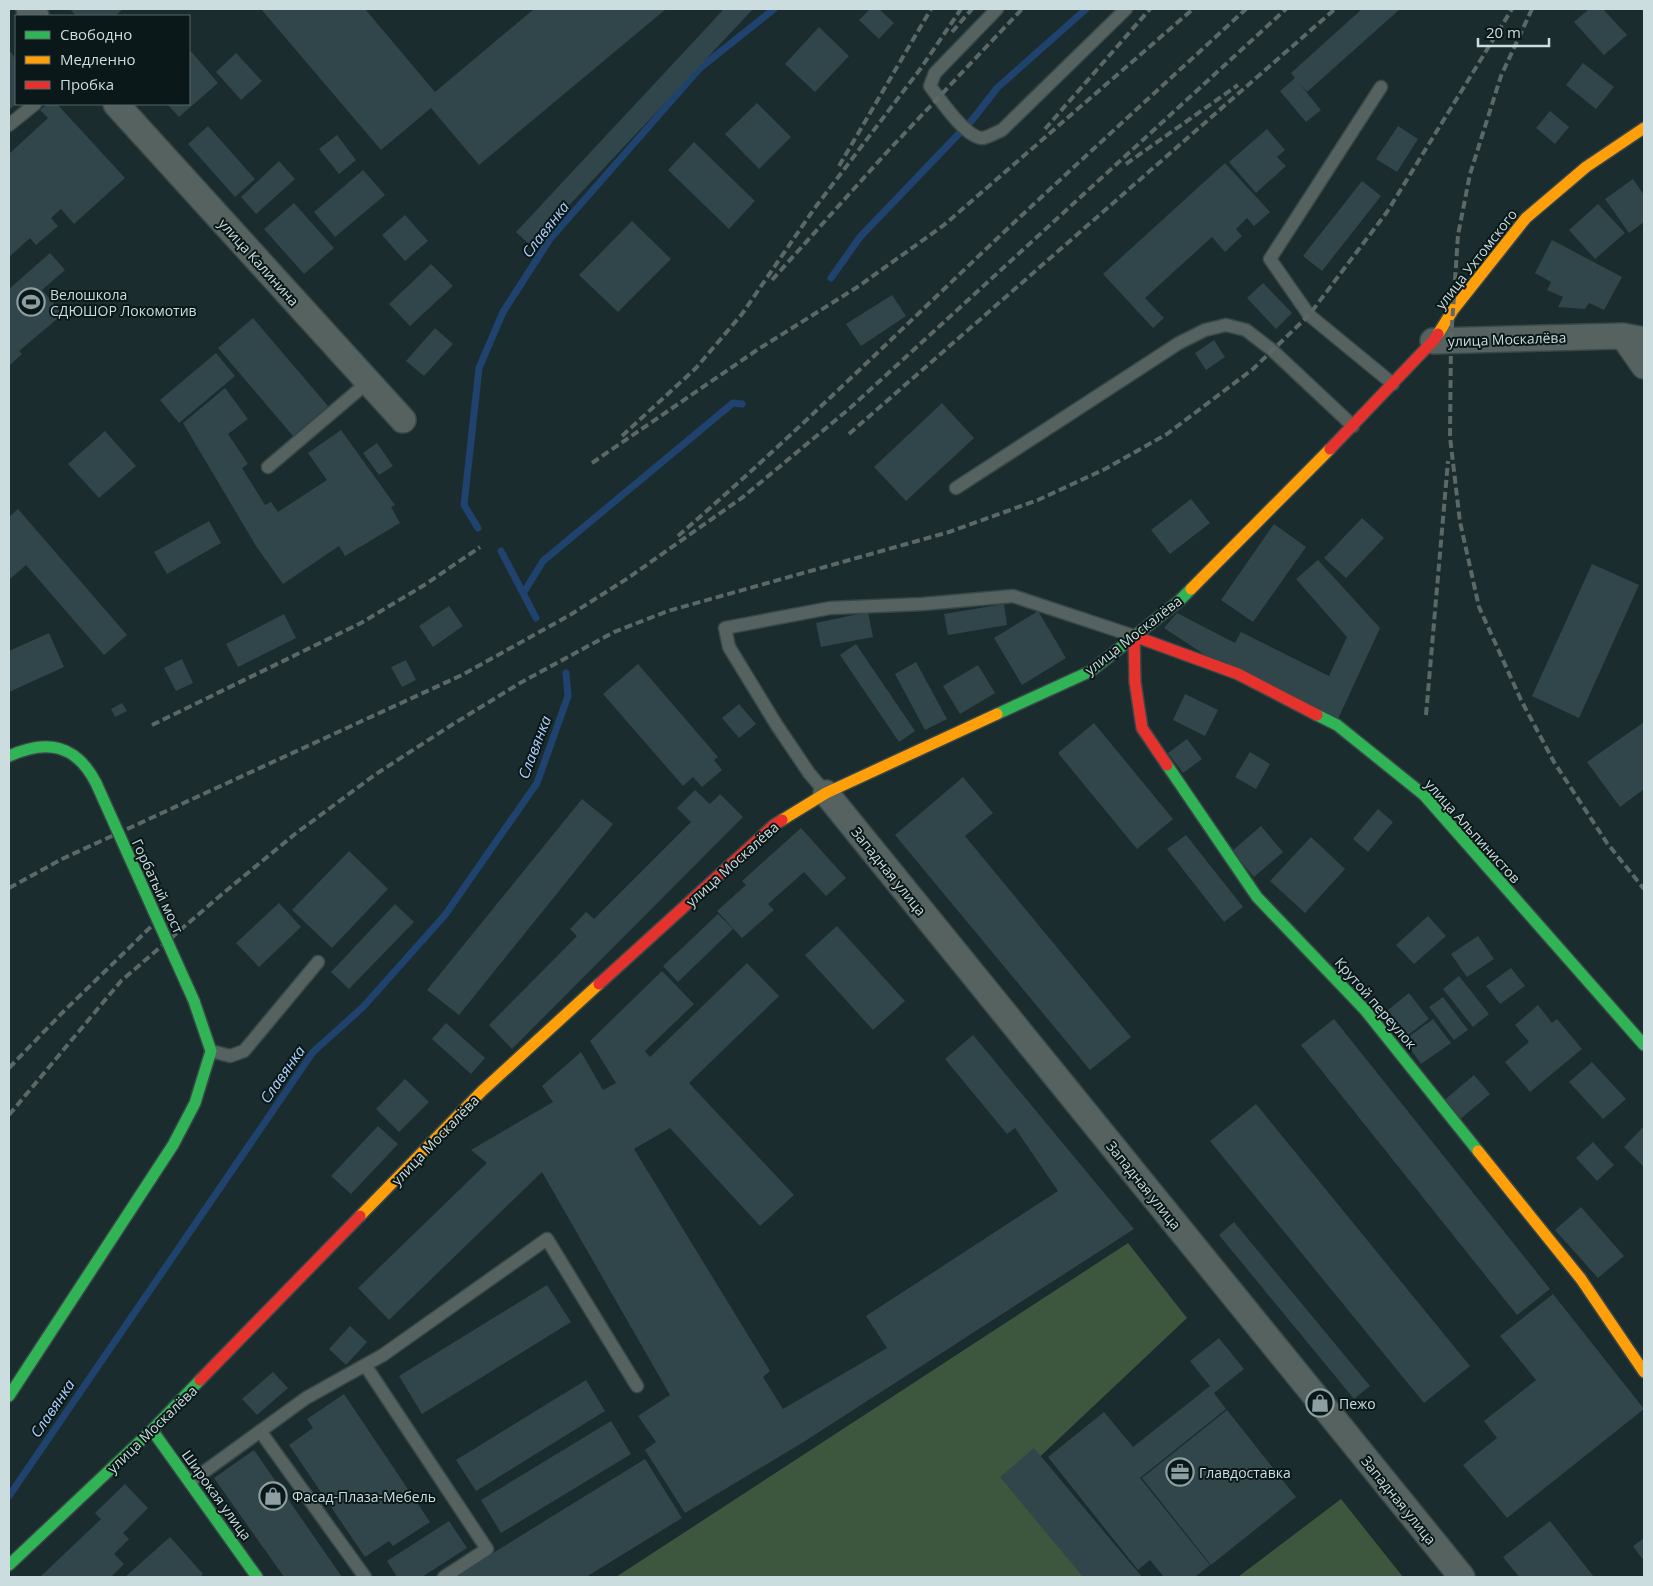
<svg xmlns="http://www.w3.org/2000/svg" width="1653" height="1586" font-family="'Open Sans',sans-serif">
	<rect width="100%" height="100%" fill="#1a2c2d"/>
	<path fill="#3d573e" d="M 1128,1243 L 1187,1318 L 1010,1485 L 1091,1577 L 616,1577 Z
		M 1341,1499 L 1403,1577 L 1238,1577 Z"/>
	<g fill="none" stroke-linecap="round" stroke-linejoin="round">
		<path stroke="#1f436e" stroke-width="7" d="M 831,278 L 860,237 L 973,119 L 997,88 L 1086,9
			M 478,528 L 464,505 L 479,368 L 503,312 L 550,239 L 700,68 L 774,9
			M 501,551 L 536,618
			M 524,592 L 543,561 L 733,403 L 742,404
			M 9,1496 L 313,1052 L 363,1007 L 445,915 L 537,783 L 568,696 L 566,673"/>
	</g>
	<path fill="#31464a" d="M 70,9 L 123,9 L 115,16 L 76,16 Z
		M 261,9 L 365,9 L 435,92 L 534,9 L 666,9 L 479,165 L 431,108 L 381,150 Z
		M 724,9 L 753,9 L 531,246 L 516,232 Z
		M 870,9 L 879,9 L 894,23 L 879,39 L 859,20 Z
		M 1362,9 L 1400,9 L 1307,92 L 1298,82 L 1321,110 L 1306,122 L 1280,91 L 1295,78 L 1291,73 Z
		M 1589,9 L 1603,9 L 1627,35 L 1604,55 L 1574,22 Z
		M 819,27 L 849,56 L 815,92 L 785,64 Z
		M 189,49 L 218,83 L 179,117 L 167,104 L 189,104 Z
		M 9,50 L 16,59 L 16,104 L 9,110 Z
		M 236,53 L 262,81 L 241,100 L 216,72 Z
		M 1583,63 L 1614,87 L 1596,109 L 1566,85 Z
		M 757,103 L 791,137 L 759,169 L 725,134 Z
		M 47,104 L 57,104 L 125,178 L 74,224 L 61,209 L 51,218 L 58,226 L 36,245 L 30,238 L 9,257 L 9,154 L 48,118 L 40,110 Z
		M 1550,111 L 1569,127 L 1555,144 L 1536,128 Z
		M 208,126 L 255,179 L 235,197 L 188,144 Z
		M 1398,126 L 1418,139 L 1397,172 L 1376,159 Z
		M 1267,129 L 1285,150 L 1277,157 L 1286,166 L 1256,193 L 1229,162 Z
		M 337,135 L 356,160 L 339,174 L 319,149 Z
		M 694,142 L 755,201 L 729,229 L 668,170 Z
		M 279,161 L 295,179 L 256,214 L 241,197 Z
		M 1225,163 L 1270,212 L 1254,226 L 1247,218 L 1236,229 L 1242,236 L 1225,252 L 1212,237 L 1145,298 L 1164,318 L 1153,328 L 1103,274 Z
		M 363,170 L 385,195 L 335,237 L 314,212 Z
		M 1633,179 L 1644,195 L 1644,222 L 1629,233 L 1605,199 Z
		M 1362,181 L 1381,196 L 1322,271 L 1303,256 Z
		M 294,203 L 334,248 L 304,274 L 264,229 Z
		M 1598,204 L 1625,233 L 1595,259 L 1569,230 Z
		M 405,215 L 428,241 L 405,261 L 382,235 Z
		M 632,221 L 671,259 L 618,312 L 579,275 Z
		M 1552,240 L 1622,277 L 1604,310 L 1589,303 L 1585,309 L 1558,307 L 1563,297 L 1547,290 L 1551,282 L 1535,273 Z
		M 50,253 L 65,270 L 42,290 L 63,314 L 19,351 L 22,354 L 9,366 L 9,289 Z
		M 431,264 L 453,286 L 410,326 L 389,304 Z
		M 1263,283 L 1292,313 L 1276,329 L 1247,298 Z
		M 892,295 L 906,316 L 861,346 L 846,324 Z
		M 253,318 L 328,406 L 293,436 L 218,348 Z
		M 435,328 L 453,344 L 424,376 L 406,361 Z
		M 1214,340 L 1225,357 L 1206,370 L 1195,353 Z
		M 216,353 L 235,376 L 179,423 L 160,400 Z
		M 225,388 L 248,419 L 228,434 L 248,464 L 242,468 L 265,505 L 271,502 L 278,512 L 327,480 L 308,453 L 341,430 L 395,505 L 391,507 L 400,523 L 345,556 L 339,546 L 283,584 L 256,546 L 183,423 Z
		M 942,403 L 974,438 L 906,501 L 874,467 Z
		M 105,431 L 136,466 L 99,498 L 68,464 Z
		M 377,443 L 393,466 L 379,475 L 363,453 Z
		M 1191,499 L 1210,523 L 1170,554 L 1151,530 Z
		M 18,509 L 127,635 L 104,655 L 26,565 L 9,580 L 9,517 Z
		M 1362,518 L 1384,538 L 1346,578 L 1324,558 Z
		M 209,521 L 221,543 L 167,574 L 154,552 Z
		M 1274,524 L 1306,547 L 1253,622 L 1221,600 Z
		M 1318,560 L 1380,628 L 1338,719 L 1205,655 L 1164,628 L 1177,613 L 1235,643 L 1241,632 L 1329,676 L 1347,637 L 1296,579 Z
		M 1592,564 L 1639,585 L 1579,718 L 1532,696 Z
		M 1004,604 L 1007,625 L 948,635 L 944,614 Z
		M 449,606 L 463,626 L 433,647 L 419,626 Z
		M 1038,611 L 1066,658 L 1022,685 L 994,638 Z
		M 868,612 L 873,637 L 821,647 L 816,623 Z
		M 284,614 L 296,638 L 238,667 L 226,644 Z
		M 49,633 L 64,667 L 9,692 L 9,651 Z
		M 856,644 L 915,731 L 899,742 L 840,655 Z
		M 182,659 L 193,683 L 176,691 L 164,668 Z
		M 406,660 L 416,680 L 402,687 L 391,667 Z
		M 916,662 L 947,719 L 925,730 L 895,674 Z
		M 638,664 L 718,757 L 714,760 L 722,770 L 702,787 L 693,777 L 683,786 L 603,694 Z
		M 978,665 L 995,693 L 960,714 L 943,686 Z
		M 1185,694 L 1218,710 L 1205,736 L 1173,720 Z
		M 122,703 L 127,711 L 115,717 L 111,709 Z
		M 739,704 L 756,724 L 739,738 L 722,718 Z
		M 1644,722 L 1644,789 L 1620,807 L 1587,762 Z
		M 1094,723 L 1173,819 L 1137,849 L 1058,753 Z
		M 1187,739 L 1202,759 L 1183,773 L 1168,753 Z
		M 1250,752 L 1270,764 L 1256,789 L 1235,777 Z
		M 963,777 L 993,813 L 965,836 L 1131,1037 L 1090,1070 L 895,835 Z
		M 695,790 L 710,804 L 720,794 L 743,817 L 512,1049 L 489,1025 L 577,936 L 570,929 L 586,912 L 594,919 L 691,822 L 677,808 Z
		M 582,799 L 613,824 L 459,1015 L 427,990 Z
		M 1378,809 L 1393,822 L 1368,852 L 1353,839 Z
		M 1261,826 L 1283,852 L 1254,877 L 1232,851 Z
		M 801,828 L 846,878 L 826,896 L 804,872 L 768,904 L 774,910 L 742,938 L 717,911 L 746,885 L 742,881 Z
		M 1186,835 L 1243,907 L 1224,922 L 1167,849 Z
		M 1311,837 L 1345,869 L 1305,913 L 1270,881 Z
		M 349,851 L 388,889 L 332,948 L 292,910 Z
		M 279,903 L 301,927 L 259,967 L 236,943 Z
		M 395,904 L 414,922 L 349,989 L 331,972 Z
		M 718,914 L 733,929 L 678,982 L 663,966 Z
		M 1428,916 L 1446,936 L 1414,964 L 1396,945 Z
		M 837,926 L 905,1001 L 873,1030 L 805,955 Z
		M 1478,936 L 1494,959 L 1467,977 L 1451,954 Z
		M 747,963 L 779,996 L 689,1083 L 794,1195 L 760,1226 L 670,1128 L 634,1149 L 770,1371 L 763,1377 L 783,1409 L 887,1348 L 866,1316 L 1058,1191 L 1015,1128 L 1007,1134 L 945,1059 L 973,1035 L 1134,1229 L 802,1443 L 685,1513 L 645,1450 L 656,1442 L 638,1416 L 670,1395 L 542,1172 L 389,1320 L 358,1288 L 487,1163 L 471,1150 L 553,1102 L 542,1086 L 581,1052 L 603,1090 L 616,1083 L 590,1041 L 662,971 L 694,1004 L 645,1051 L 650,1057 Z
		M 1511,968 L 1525,986 L 1500,1004 L 1486,986 Z
		M 1459,976 L 1489,1014 L 1473,1027 L 1443,989 Z
		M 1409,993 L 1429,1019 L 1408,1035 L 1388,1010 Z
		M 1443,997 L 1468,1030 L 1454,1040 L 1429,1007 Z
		M 1538,1005 L 1552,1023 L 1557,1019 L 1582,1049 L 1530,1092 L 1505,1062 L 1529,1042 L 1515,1025 Z
		M 1334,1019 L 1550,1289 L 1517,1315 L 1301,1045 Z
		M 1433,1019 L 1451,1043 L 1421,1064 L 1404,1040 Z
		M 446,1023 L 485,1058 L 471,1074 L 432,1039 Z
		M 1592,1062 L 1626,1099 L 1603,1119 L 1569,1082 Z
		M 1474,1075 L 1490,1094 L 1458,1121 L 1442,1102 Z
		M 405,1079 L 429,1102 L 399,1132 L 376,1109 Z
		M 1256,1104 L 1470,1366 L 1424,1403 L 1210,1141 Z
		M 378,1126 L 398,1144 L 351,1194 L 331,1176 Z
		M 1644,1126 L 1644,1167 L 1624,1147 Z
		M 1593,1142 L 1614,1165 L 1597,1181 L 1576,1158 Z
		M 1581,1207 L 1624,1256 L 1598,1278 L 1555,1230 Z
		M 1234,1222 L 1370,1386 L 1354,1399 L 1219,1235 Z
		M 547,1285 L 571,1322 L 422,1414 L 399,1376 Z
		M 1553,1294 L 1644,1409 L 1507,1518 L 1463,1465 L 1497,1438 L 1484,1421 L 1536,1380 L 1500,1336 Z
		M 350,1326 L 367,1342 L 346,1365 L 329,1349 Z
		M 1219,1338 L 1244,1369 L 1214,1393 L 1226,1409 L 1140,1478 L 1210,1565 L 1195,1577 L 1164,1577 L 1150,1560 L 1138,1570 L 1048,1457 L 1104,1412 L 1133,1447 L 1210,1386 L 1190,1361 Z
		M 273,1372 L 288,1388 L 257,1415 L 242,1399 Z
		M 586,1380 L 605,1411 L 476,1491 L 456,1460 Z
		M 344,1394 L 430,1522 L 393,1546 L 389,1541 L 365,1557 L 289,1445 L 313,1428 L 307,1419 Z
		M 1227,1410 L 1296,1497 L 1211,1565 L 1142,1478 Z
		M 611,1421 L 631,1454 L 501,1533 L 481,1500 Z
		M 1034,1448 L 1142,1577 L 1083,1577 L 1000,1477 Z
		M 254,1450 L 342,1577 L 284,1577 L 214,1478 Z
		M 645,1459 L 682,1518 L 586,1577 L 454,1577 Z
		M 125,1484 L 148,1508 L 123,1533 L 129,1539 L 114,1554 L 124,1564 L 111,1577 L 40,1577 L 101,1519 L 95,1513 Z
		M 449,1521 L 467,1548 L 422,1577 L 397,1577 L 387,1561 Z
		M 1550,1521 L 1594,1577 L 1519,1577 L 1503,1557 Z
		M 170,1537 L 203,1574 L 200,1577 L 125,1577 Z
		M 1644,1538 L 1644,1561 L 1633,1546 Z"/>
	<g fill="none" stroke-linecap="round" stroke-linejoin="round">
		<g stroke="#384748" stroke-width="15">
			<path id="lane" d="M 997,9 L 935,73 L 930,86 C 940,99 966,139 983,138 C 989,137 997,132 1002,130 L 1126,9
				M 1381,87 L 1270,259 L 1309,315 L 1393,384
				M 9,125 L 35,104
				M 268,467 L 368,382
				M 956,488 L 1179,343 L 1205,330 L 1226,325 L 1246,330 L 1272,350 L 1353,426
				M 826,793 L 809,773 L 776,724 L 729,647 L 725,628 L 830,608 L 923,604 L 1013,596 L 1134,636
				M 211,1051 L 230,1056 L 244,1051 L 318,962
				M 365,1365 L 487,1549 L 444,1577
				M 260,1431 L 365,1577
				M 190,1482 L 306,1398 L 383,1355 L 547,1239 L 637,1386"/>
		</g>
		<g stroke="#384748" stroke-width="28">
			<path id="street" d="M 29,9 L 36,16
				M 116,104 L 403,420
				M 1623,336 L 1644,366
				M 1433,341 L 1623,336 L 1644,340
				M 826,793 L 1462,1577"/>
		</g>
		<g stroke="#384748" stroke-width="14">
			<path id="fast" d="M 997,714 L 1091,671 L 1179,601 L 1191,589
				M 1317,715 L 1337,725 L 1424,795 L 1644,1045
				M 9,756 C 47,739 76,744 96,783
				M 1167,765 L 1257,897 L 1365,1010 L 1478,1151
				M 9,1396 L 173,1145 L 195,1103 L 211,1051 L 194,1001
				M 152,1430 L 257,1577
				M 9,1565 L 152,1430 L 200,1380"/>
		</g>
		<g stroke="#384748" stroke-width="14">
			<path id="slow" d="M 1438,334 L 1453,310 L 1526,218 L 1586,167 L 1644,128
				M 1191,589 L 1330,449
				M 782,820 L 826,793 L 997,714
				M 1478,1151 L 1581,1279 L 1644,1372
				M 360,1216 L 482,1091 L 599,984"/>
		</g>
		<g stroke="#384748" stroke-width="14">
			<path id="jam" d="M 1330,449 L 1433,341 L 1438,334
				M 1167,765 L 1142,728 L 1135,682 L 1134,636 L 1238,674 L 1317,715
				M 599,984 L 774,825 L 782,820
				M 200,1380 L 360,1216"/>
		</g>
		<use href="#lane" stroke="#56625f" stroke-width="12"/>
		<use href="#street" stroke="#56625f" stroke-width="25"/>
		<use href="#fast" stroke="#30b455" stroke-width="11"/>
		<use href="#slow" stroke="#ff9f0a" stroke-width="11"/>
		<use href="#jam" stroke="#e5322d" stroke-width="11"/>
		<path stroke="#5b6866" stroke-width="4" stroke-dasharray="8 4" stroke-linecap="butt" d="M 1532,9 L 1501,76 L 1470,174 L 1458,235 L 1451,340 L 1450,437 L 1460,522 L 1479,607 L 1521,700 L 1554,762 L 1607,843 L 1644,889
			M 952,32 L 972,9
			M 1045,129 L 1150,9
			M 1126,164 L 1238,85
			M 839,166 L 931,9
			M 772,280 L 887,152 L 1022,9
			M 849,434 L 1335,9
			M 622,436 L 696,368 L 742,314 L 814,209 L 921,68 L 961,9
			M 592,463 L 757,350 L 859,286 L 944,225 L 1193,9
			M 678,536 C 796,434 906,324 1020,217 C 1095,147 1171,78 1246,9
			M 1426,715 L 1448,461
			M 152,725 L 361,623 L 426,584 L 480,547
			M 9,888 L 62,859 L 462,675 L 570,615 L 628,578 L 743,497 L 849,409 L 1286,9
			M 9,1068 L 63,1012 L 162,916
			M 9,1115 L 121,981 L 221,895 L 295,834 L 376,774 L 450,726 L 520,683 L 614,632 L 668,611 L 949,532 L 1038,500 L 1105,469 L 1167,434 L 1253,369 L 1309,315 L 1387,212 L 1512,9"/>
		<g stroke="#384748" stroke-width="14" stroke-linecap="butt">
			<path id="fast-bridge" d="M 96,783 L 194,1001"/>
		</g>
		<use href="#fast-bridge" stroke="#30b455" stroke-width="11"/>
	</g>
	<defs>
		<g id="stadium-ring" transform="scale(1.4375)"><circle r="9.5" fill="#0b1819" stroke="#8d9fa0" stroke-width="1.5"/><path d="M0-5a6.5 5 0 1 0 0 10a6.5 5 0 1 0 0-10ZM-3.5-1.8h7v3.6h-7Z" fill="#8d9fa0"/></g>
		<g id="shop-ring" transform="scale(1.4375)"><circle r="9.5" fill="#0b1819" stroke="#8d9fa0" stroke-width="1.5"/><path d="M-5-2.5h2.3a2.7 3.5 0 0 1 5.4 0H5L5.5 6h-11ZM-1.5-2.5h3a1.5 2.3 0 0 0-3 0Z" fill="#8d9fa0"/></g>
		<g id="office-ring" transform="scale(1.4375)"><circle r="9.5" fill="#0b1819" stroke="#8d9fa0" stroke-width="1.5"/><path d="M-6-3h4V-5.5h4V-3h4V5H-6ZM-1-4.5V-3h2v-1.5ZM-6 0V1H6V0Z" fill="#8d9fa0"/></g>
	</defs>
	<g fill-rule="evenodd">
		<use href="#stadium-ring" x="31" y="302"/>
		<use href="#shop-ring" x="1320" y="1403"/>
		<use href="#office-ring" x="1180" y="1472"/>
		<use href="#shop-ring" x="273" y="1496"/>
	</g>
	<g text-anchor="middle" dominant-baseline="central" stroke-width="4" stroke-linejoin="round" paint-order="stroke">
		<g font-size="14" fill="#cbddde" stroke="#0b1819">
			<text transform="translate(1476 259) rotate(-52)">улица Ухтомского</text>
			<text transform="translate(259 262) rotate(48)">улица Калинина</text>
			<text transform="translate(1507 339) rotate(-2)">улица Москалёва</text>
			<text transform="translate(1133 635) rotate(-38)">улица Москалёва</text>
			<text transform="translate(1473 831) rotate(48)">улица Альпинистов</text>
			<text transform="translate(732 864) rotate(-42)">улица Москалёва</text>
			<text transform="translate(889 871) rotate(51)">Западная улица</text>
			<text transform="translate(158 886) rotate(65)">Горбатый мост</text>
			<text transform="translate(1376 1003) rotate(49)">Крутой переулок</text>
			<text transform="translate(435 1140) rotate(-46)">улица Москалёва</text>
			<text transform="translate(1144 1185) rotate(51)">Западная улица</text>
			<text transform="translate(152 1429) rotate(-44)">улица Москалёва</text>
			<text transform="translate(217 1495) rotate(54)">Широкая улица</text>
			<text transform="translate(1399 1500) rotate(51)">Западная улица</text>
		</g>
		<g font-size="14" fill="#cbddde" stroke="#0b1819" text-anchor="start">
			<text x="50" y="294">Велошкола<tspan x="50" dy="16">СДЮШОР Локомотив</tspan></text>
			<text x="1339" y="1403">Пежо</text>
			<text x="1199" y="1472">Главдоставка</text>
			<text x="292" y="1496">Фасад-Плаза-Мебель</text>
		</g>
		<g font-size="15" font-style="italic" fill="#aed0fc" stroke="#0b1819">
			<text transform="translate(545 229) rotate(-52)">Славянка</text>
			<text transform="translate(534 747) rotate(-69)">Славянка</text>
			<text transform="translate(282 1074) rotate(-55)">Славянка</text>
			<text transform="translate(52 1408) rotate(-56)">Славянка</text>
		</g>
	</g>
	<rect width="1653" height="1586" fill="none" stroke="#cbddde" stroke-width="20"/>
	<rect x="15" y="15" width="175" height="90" fill="#0b1819" stroke="#586768"/>
	<rect x="25" y="31" width="25" height="8" fill="#30b455" stroke="#586768"/>
	<text x="60" y="40" font-size="15" fill="#cbddde">Свободно</text>
	<rect x="25" y="56" width="25" height="8" fill="#ff9f0a" stroke="#586768"/>
	<text x="60" y="65" font-size="15" fill="#cbddde">Медленно</text>
	<rect x="25" y="81" width="25" height="8" fill="#e5322d" stroke="#586768"/>
	<text x="60" y="90" font-size="15" fill="#cbddde">Пробка</text>
	<path d="M1478 38v8h71v-8" fill="none" stroke="#cbddde" stroke-width="2.5"/>
	<text x="1486" y="38" font-size="15" fill="#cbddde" stroke="#0b1819" stroke-width="4" paint-order="stroke">20 m</text>
</svg>
